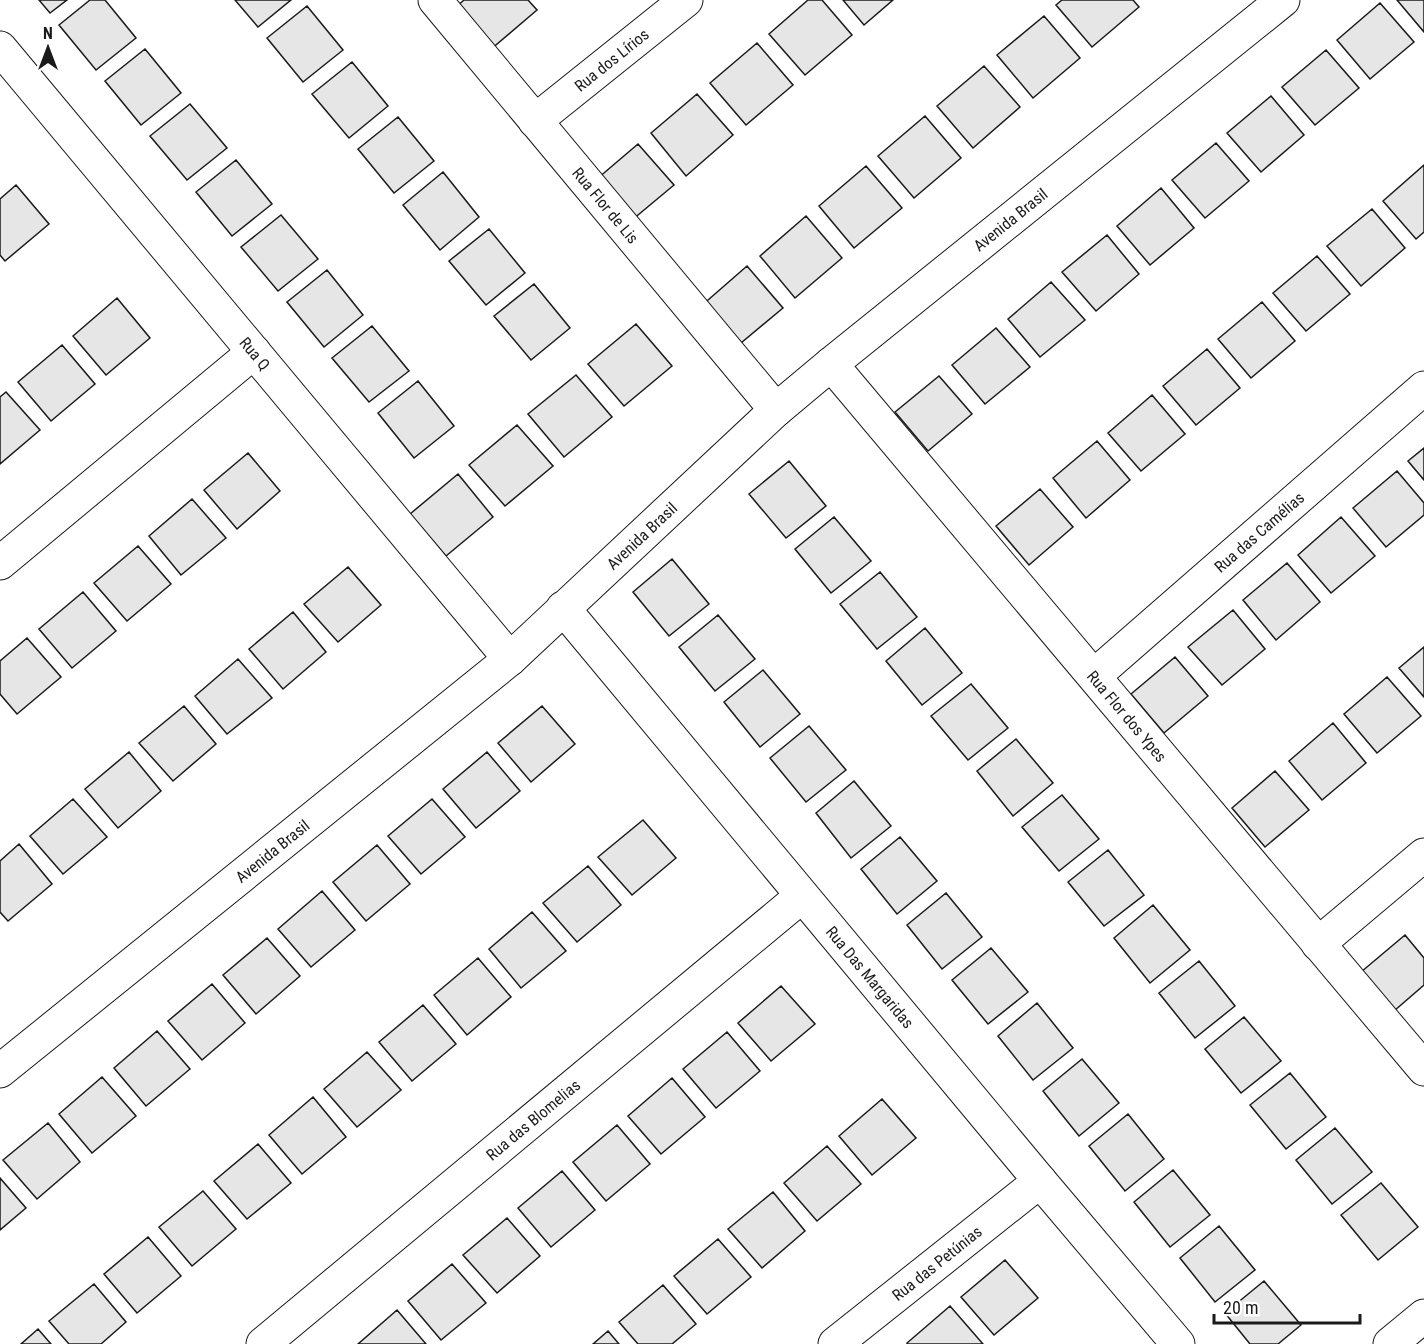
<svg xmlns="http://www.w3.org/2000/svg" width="1424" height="1344" font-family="'Roboto Condensed',sans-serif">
	<rect width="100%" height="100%" fill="#fff"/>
	<path fill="#e6e6e6" stroke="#1a1a1a" stroke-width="1.5" d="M 39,0 L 67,0 L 50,13 Z
		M 90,0 L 105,0 L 136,38 L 96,70 L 59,25 Z
		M 235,0 L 291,0 L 258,27 Z
		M 464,0 L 528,0 L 537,10 L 490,50 L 454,9 Z
		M 808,0 L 822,0 L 852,35 L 805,75 L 769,34 Z
		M 843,0 L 893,0 L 864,25 Z
		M 1062,0 L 1133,0 L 1139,7 L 1092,47 L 1056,5 Z
		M 1397,0 L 1424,0 L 1424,32 Z
		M 1380,3 L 1414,42 L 1370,79 L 1337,40 Z
		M 307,6 L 343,50 L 303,82 L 267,38 Z
		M 1044,16 L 1080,58 L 1033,98 L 997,55 Z
		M 757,43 L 793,85 L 746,125 L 710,83 Z
		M 145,49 L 181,93 L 141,125 L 105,81 Z
		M 1326,50 L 1359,88 L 1315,125 L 1282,87 Z
		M 352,62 L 388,106 L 349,138 L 312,94 Z
		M 984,66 L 1020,107 L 973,148 L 937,106 Z
		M 697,94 L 733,135 L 686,176 L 651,133 Z
		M 1271,96 L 1304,135 L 1261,172 L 1227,133 Z
		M 190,104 L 227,148 L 187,180 L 150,136 Z
		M 925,116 L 961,158 L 914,198 L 878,156 Z
		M 398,117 L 434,161 L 394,193 L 358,149 Z
		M 1216,143 L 1249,181 L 1205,218 L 1172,180 Z
		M 638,144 L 674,185 L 626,225 L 591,184 Z
		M 236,160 L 272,204 L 232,236 L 196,192 Z
		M 1424,165 L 1424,232 L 1416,239 L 1383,201 Z
		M 866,166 L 902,208 L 854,248 L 819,206 Z
		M 443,172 L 479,217 L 440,250 L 403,205 Z
		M 16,185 L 49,224 L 5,261 L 0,255 L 0,199 Z
		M 1161,188 L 1194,228 L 1150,265 L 1117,226 Z
		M 1372,209 L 1405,248 L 1361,286 L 1327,246 Z
		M 281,215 L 318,259 L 278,291 L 241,247 Z
		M 806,216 L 842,258 L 795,298 L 760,256 Z
		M 489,229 L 525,273 L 486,305 L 449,261 Z
		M 1107,235 L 1139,274 L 1096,311 L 1062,272 Z
		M 1317,256 L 1350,294 L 1306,331 L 1273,293 Z
		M 747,266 L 783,308 L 735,348 L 700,307 Z
		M 327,270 L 363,315 L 324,347 L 287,302 Z
		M 1051,282 L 1085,320 L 1040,357 L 1008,319 Z
		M 534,284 L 570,328 L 531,360 L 494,316 Z
		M 117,298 L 150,338 L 106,375 L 73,336 Z
		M 1262,302 L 1295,341 L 1251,378 L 1218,339 Z
		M 636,324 L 672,366 L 624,406 L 588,364 Z
		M 372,326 L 409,371 L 369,402 L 332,358 Z
		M 996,328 L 1030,367 L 985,404 L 952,365 Z
		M 62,345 L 95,384 L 51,421 L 18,382 Z
		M 1207,349 L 1240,388 L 1196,425 L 1163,386 Z
		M 576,375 L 612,417 L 564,457 L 528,414 Z
		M 939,376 L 972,414 L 928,451 L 895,412 Z
		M 418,381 L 454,426 L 414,458 L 378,413 Z
		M 6,392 L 40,430 L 0,464 L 0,397 Z
		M 1152,395 L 1185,434 L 1141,471 L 1108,433 Z
		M 517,425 L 553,466 L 505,506 L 469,465 Z
		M 1097,441 L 1130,480 L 1086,518 L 1053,478 Z
		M 1424,448 L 1424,480 L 1408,461 Z
		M 248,453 L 280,491 L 237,529 L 204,490 Z
		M 789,461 L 826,506 L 786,538 L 749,494 Z
		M 1397,471 L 1424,503 L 1424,515 L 1386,547 L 1353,508 Z
		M 458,474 L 493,517 L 446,556 L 410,514 Z
		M 1040,489 L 1073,527 L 1029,565 L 996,526 Z
		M 192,499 L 226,538 L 181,575 L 149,536 Z
		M 834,517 L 871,561 L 831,593 L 795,549 Z
		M 1341,517 L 1375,556 L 1331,593 L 1298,555 Z
		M 138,546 L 171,584 L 127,621 L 94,583 Z
		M 672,559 L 709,604 L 669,636 L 633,592 Z
		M 1287,563 L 1320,602 L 1276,640 L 1243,600 Z
		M 348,567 L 381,605 L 338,642 L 304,604 Z
		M 880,572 L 917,617 L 877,649 L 840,604 Z
		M 83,592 L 116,631 L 72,668 L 39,629 Z
		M 1233,610 L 1265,649 L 1222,685 L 1188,647 Z
		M 293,612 L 326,652 L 283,689 L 249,649 Z
		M 718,615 L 755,659 L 715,691 L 679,647 Z
		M 925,628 L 962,673 L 922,705 L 886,661 Z
		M 27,638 L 61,677 L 17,714 L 0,694 L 0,661 Z
		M 1424,647 L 1424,697 L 1399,668 Z
		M 1175,657 L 1208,696 L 1164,733 L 1131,694 Z
		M 238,659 L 272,698 L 227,734 L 195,696 Z
		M 763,670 L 800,714 L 760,747 L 724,702 Z
		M 1387,677 L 1421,716 L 1377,753 L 1344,714 Z
		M 971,684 L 1008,728 L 968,760 L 931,716 Z
		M 184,706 L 216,744 L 173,781 L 139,743 Z
		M 542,706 L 575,744 L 531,782 L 498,743 Z
		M 1333,723 L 1366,763 L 1322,800 L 1289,761 Z
		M 809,726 L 846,770 L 806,802 L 770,758 Z
		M 1016,739 L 1053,783 L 1013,816 L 977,771 Z
		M 129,752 L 161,791 L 118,828 L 85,789 Z
		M 487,752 L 520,791 L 476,828 L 443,789 Z
		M 1275,771 L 1309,810 L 1265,847 L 1232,808 Z
		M 854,781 L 891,826 L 851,858 L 816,813 Z
		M 1062,795 L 1099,839 L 1059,871 L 1022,827 Z
		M 73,799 L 107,837 L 63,874 L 30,836 Z
		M 432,799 L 465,837 L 421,874 L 388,836 Z
		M 643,820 L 676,858 L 632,895 L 598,857 Z
		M 900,837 L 937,881 L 897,914 L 861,869 Z
		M 19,844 L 52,884 L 8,921 L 0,912 L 0,861 Z
		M 377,845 L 410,884 L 366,921 L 333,882 Z
		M 1108,850 L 1144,895 L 1104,926 L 1068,882 Z
		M 588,866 L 621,905 L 577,942 L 543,903 Z
		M 322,891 L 355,930 L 311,967 L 278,929 Z
		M 946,893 L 982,937 L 942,969 L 907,925 Z
		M 1153,905 L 1190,950 L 1150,983 L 1114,938 Z
		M 532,912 L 566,951 L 521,988 L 489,949 Z
		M 1405,935 L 1424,958 L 1424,985 L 1394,1011 L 1361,972 Z
		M 267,938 L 300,976 L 256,1014 L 223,975 Z
		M 991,948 L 1028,992 L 988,1024 L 952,980 Z
		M 478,958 L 511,997 L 467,1035 L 434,995 Z
		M 1199,961 L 1235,1006 L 1195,1038 L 1159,993 Z
		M 212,984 L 245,1023 L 202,1060 L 168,1021 Z
		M 781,986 L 815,1024 L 771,1061 L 738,1023 Z
		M 1037,1003 L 1073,1048 L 1033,1080 L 998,1036 Z
		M 423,1005 L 456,1044 L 412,1081 L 379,1042 Z
		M 1244,1017 L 1281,1061 L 1241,1093 L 1205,1049 Z
		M 157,1031 L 190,1069 L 146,1106 L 114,1068 Z
		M 727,1032 L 760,1071 L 716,1108 L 683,1069 Z
		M 367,1052 L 401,1090 L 357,1127 L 324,1089 Z
		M 1082,1059 L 1119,1103 L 1079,1136 L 1043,1091 Z
		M 1290,1073 L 1326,1117 L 1286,1149 L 1250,1105 Z
		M 102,1077 L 136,1116 L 92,1153 L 59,1114 Z
		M 672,1078 L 705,1117 L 661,1154 L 628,1116 Z
		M 313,1097 L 346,1137 L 302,1174 L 269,1135 Z
		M 882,1099 L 916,1138 L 872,1175 L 839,1136 Z
		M 1128,1114 L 1164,1159 L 1125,1191 L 1089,1146 Z
		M 48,1123 L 80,1162 L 37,1199 L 3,1160 Z
		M 617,1125 L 650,1164 L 606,1201 L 573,1162 Z
		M 1335,1128 L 1372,1172 L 1332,1204 L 1296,1160 Z
		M 258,1144 L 291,1183 L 247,1219 L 214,1181 Z
		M 827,1146 L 861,1184 L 817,1221 L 784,1183 Z
		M 1173,1170 L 1210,1215 L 1170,1247 L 1134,1202 Z
		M 562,1171 L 595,1210 L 551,1247 L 518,1208 Z
		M 0,1178 L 26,1208 L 0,1230 Z
		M 1381,1183 L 1418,1227 L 1378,1260 L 1341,1215 Z
		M 203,1191 L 236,1229 L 192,1266 L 159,1227 Z
		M 773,1192 L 805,1231 L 762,1268 L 728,1229 Z
		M 507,1218 L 540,1256 L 497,1293 L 463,1255 Z
		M 1219,1226 L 1255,1270 L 1215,1302 L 1180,1258 Z
		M 148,1237 L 181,1276 L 137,1313 L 104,1274 Z
		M 718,1239 L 751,1277 L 707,1314 L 674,1276 Z
		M 1005,1260 L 1038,1298 L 994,1335 L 961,1297 Z
		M 452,1264 L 486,1303 L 441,1340 L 408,1301 Z
		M 1264,1281 L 1301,1325 L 1278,1344 L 1250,1344 L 1225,1313 Z
		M 94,1284 L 126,1322 L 101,1344 L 69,1344 L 49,1321 Z
		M 663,1285 L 696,1324 L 672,1344 L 638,1344 L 619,1322 Z
		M 950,1306 L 983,1344 L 907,1344 L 907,1343 Z
		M 397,1310 L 426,1344 L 358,1344 Z
		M 38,1329 L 51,1344 L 21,1344 Z
		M 608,1331 L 619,1344 L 593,1344 Z"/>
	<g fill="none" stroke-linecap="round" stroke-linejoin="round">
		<g stroke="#1a1a1a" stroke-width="35">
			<g id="minor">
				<path id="s1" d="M 435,0 L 776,410"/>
				<path id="s2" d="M 0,48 L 510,659"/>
				<path id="s3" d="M 535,121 L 686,0"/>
				<path id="s4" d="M 831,364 L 1424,1069"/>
				<path d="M 0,563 L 254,352"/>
				<path id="s5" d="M 563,608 L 1040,1181 L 1178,1344"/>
				<path id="s6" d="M 1094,676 L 1424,388"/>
				<path d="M 1318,944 L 1424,855"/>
				<path id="s7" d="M 263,1344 L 802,896"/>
				<path id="s8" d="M 835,1344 L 1040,1181"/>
				<path d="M 1390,1344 L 1424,1316"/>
			</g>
		</g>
		<g stroke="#1a1a1a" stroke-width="35">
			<g id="tertiary">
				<path id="s9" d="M 0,1071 L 510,659 L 776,410 L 831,364 L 1283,0"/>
			</g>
		</g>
		<use href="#minor" stroke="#fff" stroke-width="33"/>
		<use href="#tertiary" stroke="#fff" stroke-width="33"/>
	</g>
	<g text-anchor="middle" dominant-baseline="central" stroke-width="4.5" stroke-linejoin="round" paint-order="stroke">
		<g font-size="16" fill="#1a1a1a" stroke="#fff">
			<text stroke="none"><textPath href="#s3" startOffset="98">Rua dos Lírios</textPath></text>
			<text stroke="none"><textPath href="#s1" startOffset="267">Rua Flor de Lis</textPath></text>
			<text stroke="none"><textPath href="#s9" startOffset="1322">Avenida Brasil</textPath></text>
			<text stroke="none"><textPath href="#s2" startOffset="398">Rua Q</textPath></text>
			<text stroke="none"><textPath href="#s6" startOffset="219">Rua das Camélias</textPath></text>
			<text stroke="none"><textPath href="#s9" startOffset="836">Avenida Brasil</textPath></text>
			<text stroke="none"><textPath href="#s4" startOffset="460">Rua Flor dos Ypes</textPath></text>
			<text stroke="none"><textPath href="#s9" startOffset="350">Avenida Brasil</textPath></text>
			<text stroke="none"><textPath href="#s5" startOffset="480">Rua Das Margaridas</textPath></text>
			<text stroke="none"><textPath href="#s7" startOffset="351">Rua das Blomelias</textPath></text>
			<text stroke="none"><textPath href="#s8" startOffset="130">Rua das Petúnias</textPath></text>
		</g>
	</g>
	<g transform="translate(48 48)" stroke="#ffffff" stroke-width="4.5" paint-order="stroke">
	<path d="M0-4.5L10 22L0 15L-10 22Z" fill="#1a1a1a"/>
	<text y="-9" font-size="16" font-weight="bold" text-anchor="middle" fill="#1a1a1a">N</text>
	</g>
	<path d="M1214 1314v9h146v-9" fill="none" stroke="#1a1a1a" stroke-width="3"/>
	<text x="1223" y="1314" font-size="18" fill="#1a1a1a" stroke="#ffffff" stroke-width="4.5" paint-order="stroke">20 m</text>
</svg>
